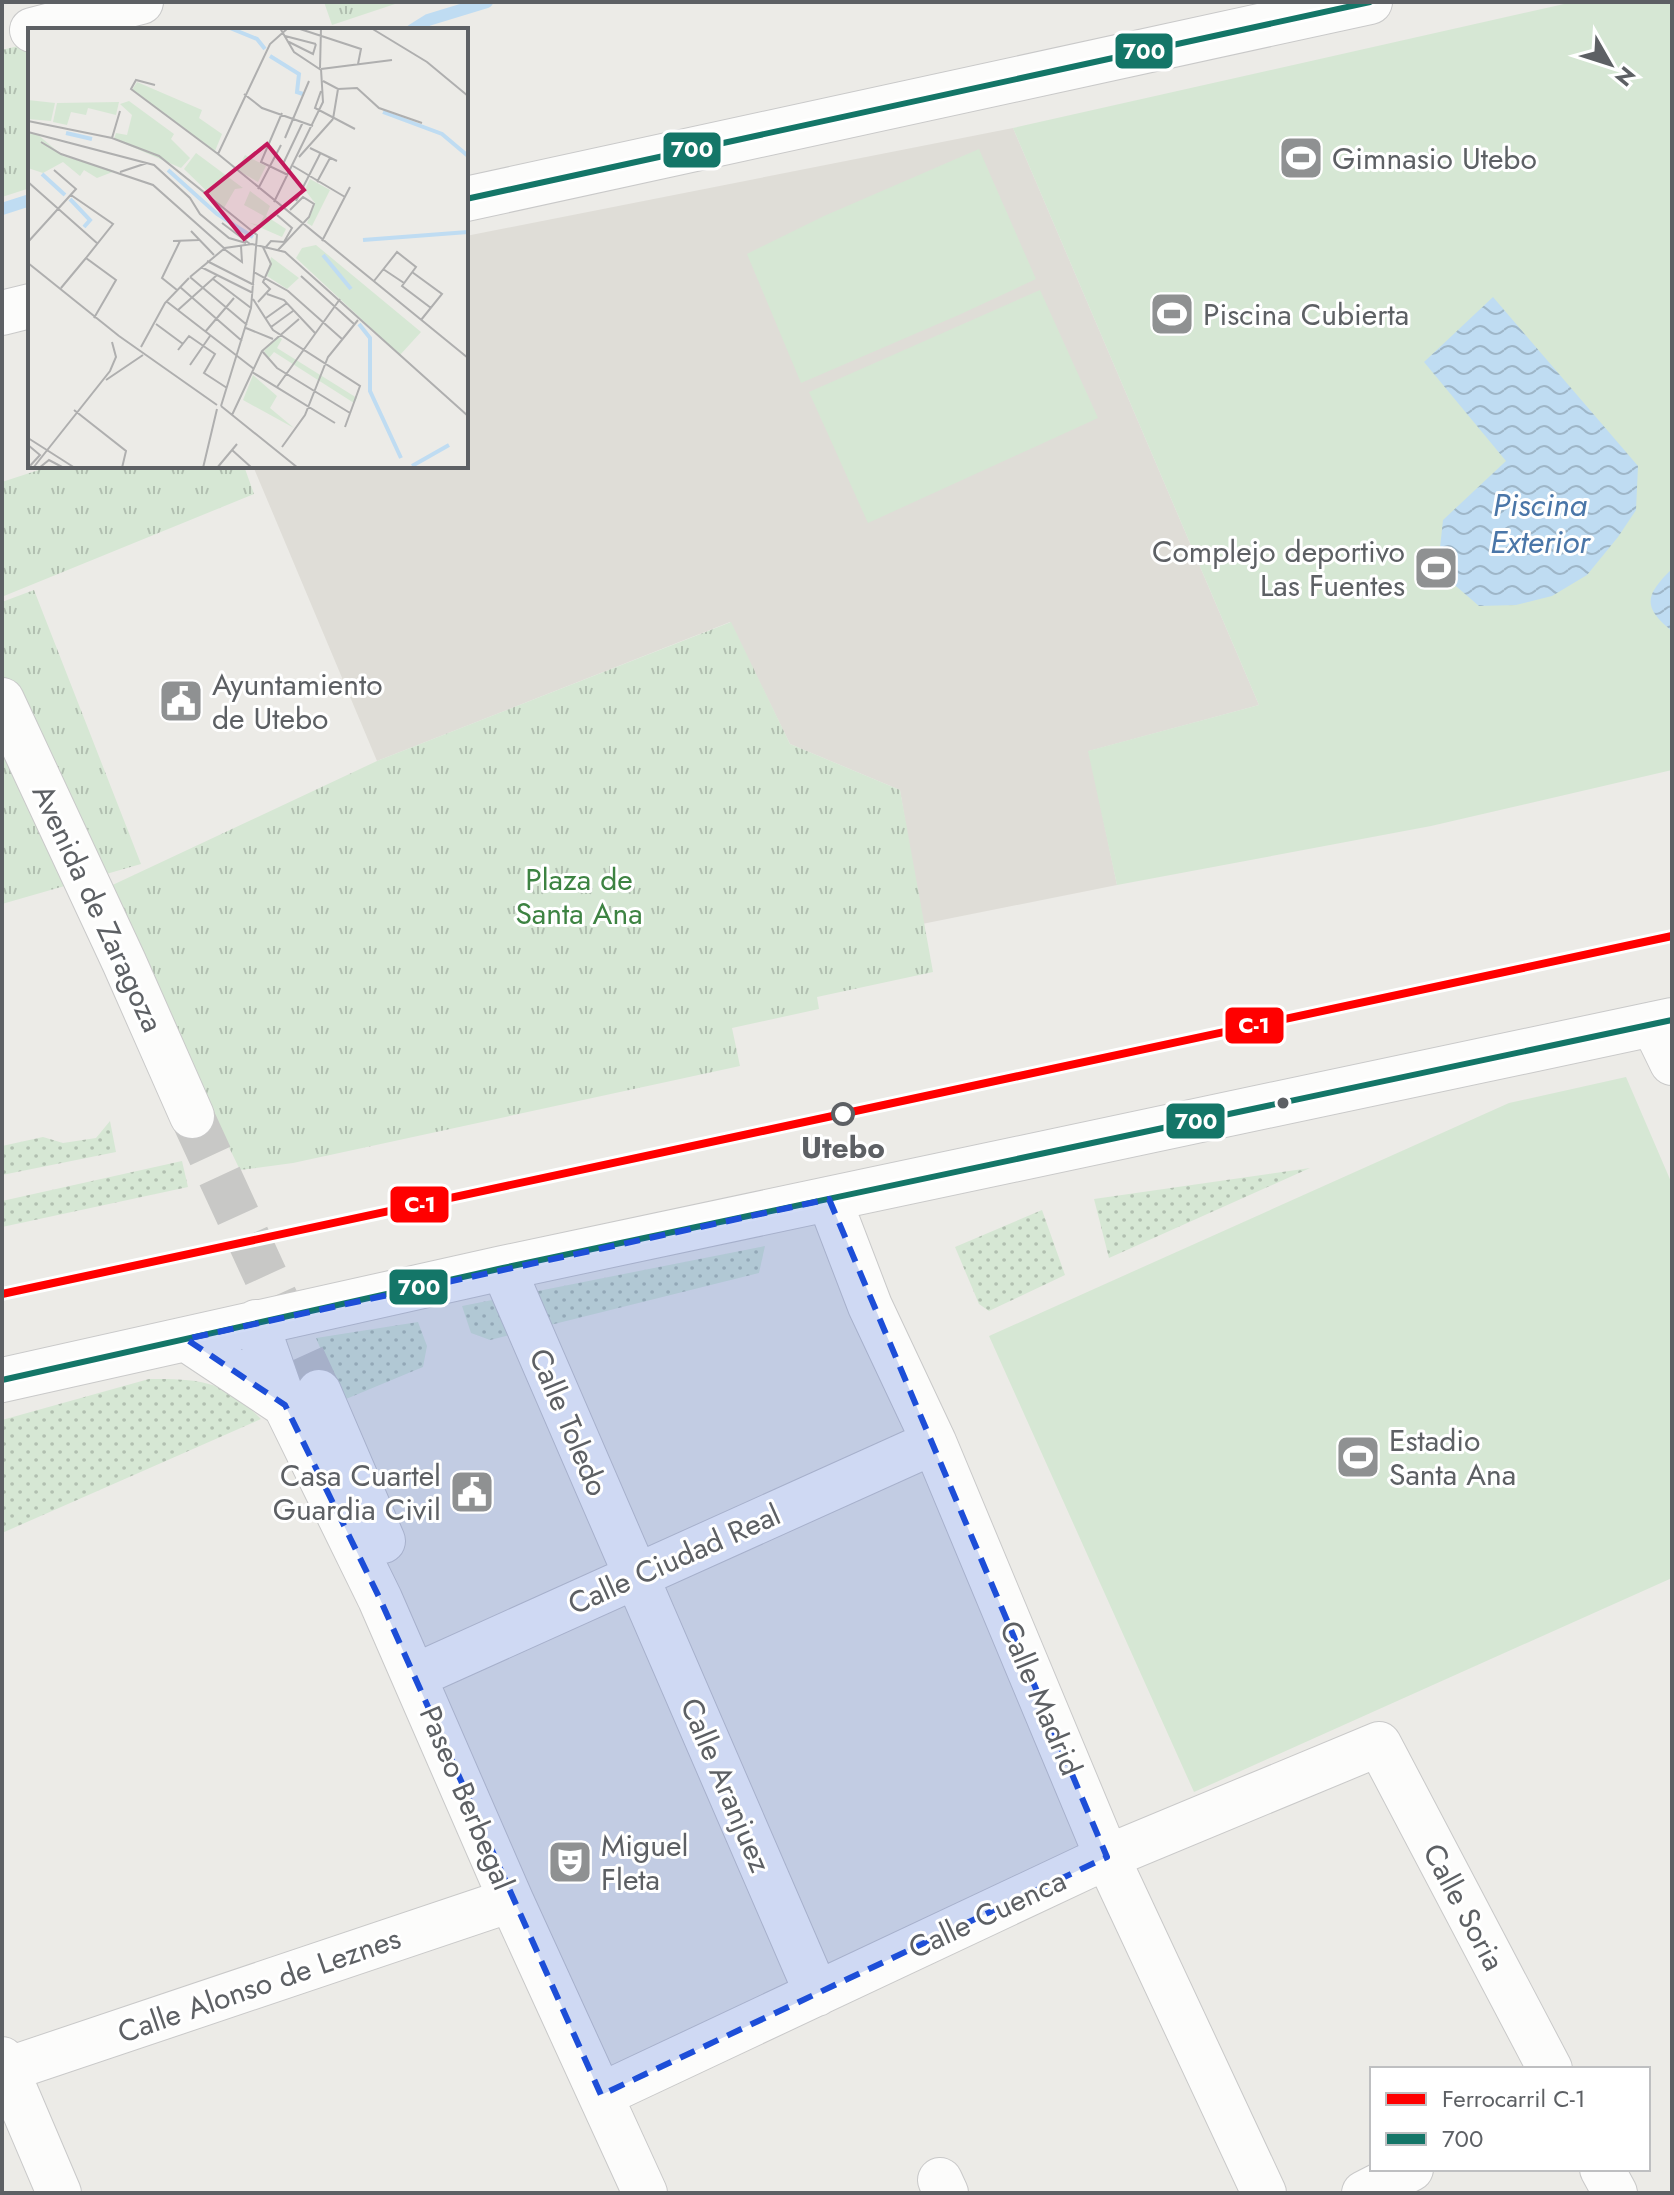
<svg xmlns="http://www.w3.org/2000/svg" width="1674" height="2195" font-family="Jost,sans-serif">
	<defs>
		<pattern id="grass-dots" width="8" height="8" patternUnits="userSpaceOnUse" patternTransform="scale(2)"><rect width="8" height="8" fill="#d6e7d4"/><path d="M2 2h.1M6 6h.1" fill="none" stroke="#b1bfb0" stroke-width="1.8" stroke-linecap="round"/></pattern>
		<pattern id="park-tufts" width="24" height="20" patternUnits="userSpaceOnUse" patternTransform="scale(2)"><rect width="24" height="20" fill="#d6e7d4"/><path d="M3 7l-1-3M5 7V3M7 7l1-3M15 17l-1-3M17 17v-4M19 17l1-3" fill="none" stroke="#b1bfb0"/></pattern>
		<pattern id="water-waves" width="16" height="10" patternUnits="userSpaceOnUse" patternTransform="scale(2)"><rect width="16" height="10" fill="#bfdcf2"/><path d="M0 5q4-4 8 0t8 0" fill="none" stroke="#9eb6c8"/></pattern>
	</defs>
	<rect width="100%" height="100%" fill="#ecebe7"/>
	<path fill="#dfddd7" d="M 1013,128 L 1259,705 L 1089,751 L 1117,885 L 922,924 L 900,790 L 790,744 L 730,622 L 377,761 L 253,466 L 466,466 L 466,236 Z"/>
	<path fill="url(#grass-dots)" d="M 110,1121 L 116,1152 L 2,1175 L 2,1146 L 43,1137 L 63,1143 L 96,1138 Z
		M 182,1161 L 188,1187 L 2,1227 L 2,1201 Z
		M 1310,1168 L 1109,1258 L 1094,1199 Z
		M 1042,1210 L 1065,1275 L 989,1311 L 979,1304 L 955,1247 Z
		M 765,1246 L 759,1273 L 490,1340 L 471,1333 L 462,1306 Z
		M 418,1322 L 427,1346 L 423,1367 L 346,1399 L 329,1369 L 316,1338 Z
		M 149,1379 C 200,1379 224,1380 261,1419 L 2,1533 L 2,1420 Z"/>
	<path fill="url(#park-tufts)" d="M 324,2 L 401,2 L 332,25 Z
		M 30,43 L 30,188 L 2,197 L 2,50 Z
		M 51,466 L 244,466 L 254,494 L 4,596 L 2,482 Z
		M 34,590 L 141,864 L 2,904 L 2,602 Z
		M 731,622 L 790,744 L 900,790 L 933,972 L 817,997 L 819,1009 L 732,1028 L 740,1066 L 293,1163 L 240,1170 L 104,889 L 377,761 Z"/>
	<path fill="#d6e7d4" d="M 1573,2 L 1672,3 L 1672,770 L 1431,826 L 1117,885 L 1088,751 L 1259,705 L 1013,128 Z
		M 979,149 L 1036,279 L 961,314 L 801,383 L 747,254 L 824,216 Z
		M 1040,290 L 1098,418 L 868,523 L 809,392 Z
		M 1626,1077 L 1672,1184 L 1672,1578 L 1194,1792 L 989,1336 L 1509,1103 Z"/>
	<path fill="url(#water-waves)" d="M 1493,297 L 1638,466 L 1636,510 L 1618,537 L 1587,575 L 1552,596 L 1516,605 L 1479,606 L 1450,581 L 1440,548 L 1443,520 L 1506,461 L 1424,362 Z
		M 1672,569 L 1672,631 C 1642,607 1645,595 1672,569 Z"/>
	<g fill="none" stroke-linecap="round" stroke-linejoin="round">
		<path stroke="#bfdcf2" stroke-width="12" d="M 412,30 L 428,20 L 487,2
			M 2,209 L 30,200"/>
		<path stroke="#c8c8c6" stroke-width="44" stroke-dasharray="44 22" stroke-linecap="butt" d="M 192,1116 L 319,1392"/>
		<g stroke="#c9c9c9" stroke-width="46">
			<path id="minor" d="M 32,30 L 141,2
				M 466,199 L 1370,2
				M 2,313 L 30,306
				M 2,700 L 124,962 L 192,1116
				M 1653,1024 L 1672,1063
				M 829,1199 L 870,1306 L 934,1442 L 1107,1857 L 1264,2193
				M 503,1268 L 817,1994
				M 256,1322 L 285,1405 L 380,1599 L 511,1900 L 645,2193
				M 186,1339 L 285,1405
				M 2,1380 L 503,1268 L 1672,1020
				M 319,1392 L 383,1541
				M 415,1676 L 934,1442
				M 2,2059 L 59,2193
				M 6,2070 L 511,1900
				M 601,2095 L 1107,1857 L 1379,1744 L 1550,2069
				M 1602,2169 L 1615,2193
				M 940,2180 L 946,2193
				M 1364,2193 L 1411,2169"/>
		</g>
		<use href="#minor" stroke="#fcfcfb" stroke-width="44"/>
		<g stroke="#fff" stroke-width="12">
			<path id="bus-1" d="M 466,199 L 1370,2
				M 2,1380 L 503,1268 L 1672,1020"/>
		</g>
		<use href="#bus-1" stroke="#147668" stroke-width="6"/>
		<g stroke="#fff" stroke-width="14">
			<path id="rail-1" d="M 2,1294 L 1672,936"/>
		</g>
		<use href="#rail-1" stroke="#f00" stroke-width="8"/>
	</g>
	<path fill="#1d4ed8" fill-opacity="0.2" stroke="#1d4ed8" stroke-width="6" stroke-dasharray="16 10" stroke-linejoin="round" d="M 829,1199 L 1107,1857 L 601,2095 L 380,1599 L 285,1405 L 186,1339 Z"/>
	<defs>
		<g id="stadium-square" transform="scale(2.3)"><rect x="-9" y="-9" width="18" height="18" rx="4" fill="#8f9192" stroke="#fff"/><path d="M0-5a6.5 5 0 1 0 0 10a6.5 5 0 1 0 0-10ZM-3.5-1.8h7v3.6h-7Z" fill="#fff"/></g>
		<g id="civic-square" transform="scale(2.3)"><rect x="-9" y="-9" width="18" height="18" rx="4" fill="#8f9192" stroke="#fff"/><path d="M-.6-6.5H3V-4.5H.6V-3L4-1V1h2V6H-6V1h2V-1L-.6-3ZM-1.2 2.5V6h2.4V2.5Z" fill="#fff"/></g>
		<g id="theatre-square" transform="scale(2.3)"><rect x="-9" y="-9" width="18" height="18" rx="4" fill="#8f9192" stroke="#fff"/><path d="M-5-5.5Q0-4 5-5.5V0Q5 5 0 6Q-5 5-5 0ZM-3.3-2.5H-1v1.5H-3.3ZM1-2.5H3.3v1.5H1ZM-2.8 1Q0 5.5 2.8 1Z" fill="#fff"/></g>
	</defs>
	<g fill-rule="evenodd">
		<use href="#stadium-square" x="1301" y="158"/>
		<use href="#stadium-square" x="1172" y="314"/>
		<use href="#stadium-square" x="1436" y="568"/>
		<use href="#civic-square" x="181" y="701"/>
		<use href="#stadium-square" x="1358" y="1457"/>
		<use href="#civic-square" x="472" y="1492"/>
		<use href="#theatre-square" x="570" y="1862"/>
	</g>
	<circle fill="#5d6064" stroke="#fff" stroke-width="3" cx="1283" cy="1103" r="7"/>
	<circle fill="#fff" stroke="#5d6064" stroke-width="4" cx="843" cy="1114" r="10"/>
	<g text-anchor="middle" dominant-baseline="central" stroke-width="6" stroke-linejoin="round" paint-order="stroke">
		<g font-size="30" fill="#5d6064" stroke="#fff" text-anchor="start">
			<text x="1332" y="158">Gimnasio Utebo</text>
			<text x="1203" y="314">Piscina Cubierta</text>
			<text x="1405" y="551" text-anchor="end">Complejo deportivo<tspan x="1405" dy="34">Las Fuentes</tspan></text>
			<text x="212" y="684">Ayuntamiento<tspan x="212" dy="34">de Utebo</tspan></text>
			<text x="1389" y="1440">Estadio<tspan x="1389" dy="34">Santa Ana</tspan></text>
			<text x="441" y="1475" text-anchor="end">Casa Cuartel<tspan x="441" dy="34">Guardia Civil</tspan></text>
			<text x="601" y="1845">Miguel<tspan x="601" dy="34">Fleta</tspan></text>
		</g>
		<g font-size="30" fill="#3d8342" stroke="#fff">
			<text x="579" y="879">Plaza de<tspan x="579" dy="34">Santa Ana</tspan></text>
		</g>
		<g font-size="30" fill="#5d6064" stroke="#fff">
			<text transform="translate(98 908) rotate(65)">Avenida de Zaragoza</text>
			<text transform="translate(569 1422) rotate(67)">Calle Toledo</text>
			<text transform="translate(674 1559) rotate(-24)">Calle Ciudad Real</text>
			<text transform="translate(1041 1698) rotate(67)">Calle Madrid</text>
			<text transform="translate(726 1785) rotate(67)">Calle Aranjuez</text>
			<text transform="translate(467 1798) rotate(67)">Paseo Berbegal</text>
			<text transform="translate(1464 1907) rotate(62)">Calle Soria</text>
			<text transform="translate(987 1914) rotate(-25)">Calle Cuenca</text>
			<text transform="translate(259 1985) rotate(-19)">Calle Alonso de Leznes</text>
		</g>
		<g font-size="30" font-weight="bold" fill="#5d6064" stroke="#fff">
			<text x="843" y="1147">Utebo</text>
		</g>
		<g font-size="32" font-style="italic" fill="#4a76a8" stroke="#fff">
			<text x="1540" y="505">Piscina<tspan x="1540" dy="37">Exterior</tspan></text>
		</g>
	</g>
	<g transform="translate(28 28)">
		<rect width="440" height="440" fill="#ecebe7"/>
		<path d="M 91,74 L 88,87 L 60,80 L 58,87 L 43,84 L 39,97 L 25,94 L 29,75 ZM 0,105 L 9,106 L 35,128 L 87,143 L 69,150 L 56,142 L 52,148 L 35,134 L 15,145 L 0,140 Z" fill="#d6e7d4"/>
		<path d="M 0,72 L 27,75 L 23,93 L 0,91 Z" fill="#d6e7d4"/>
		<path d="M 101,73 L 146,106 L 143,111 L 162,130 L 153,140 L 86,111 L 88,105 L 99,107 L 104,87 L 92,76 ZM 282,151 L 302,162 L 284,198 L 279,195 L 287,175 L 277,162 ZM 222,163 L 242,178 L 238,188 L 258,201 L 254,209 L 222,195 L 231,197 L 236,188 L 216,177 ZM 288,217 L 393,304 L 372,327 L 268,230 L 274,220 ZM 243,229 L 271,250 L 259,261 L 239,248 ZM 250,308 L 254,311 L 249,320 L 329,370 L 326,375 L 246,324 L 241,330 L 236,323 ZM 225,347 L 249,368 L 242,380 L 266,400 L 215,372 Z" fill="#d6e7d4"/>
		<path d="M 109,54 L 174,82 L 171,90 L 194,106 L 187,123 L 104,62 ZM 168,125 L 215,160 L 207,161 L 196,180 L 156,141 ZM 217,127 L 238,138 L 230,154 L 209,142 Z" fill="#d6e7d4"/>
		<path fill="none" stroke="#bfdcf2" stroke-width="4" d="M 202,0 L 229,11 L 237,21M 242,28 L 271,46 L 269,64 L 275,66M 355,84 L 414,106 L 440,128M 38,105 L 64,111M 140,142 L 189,186 L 225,209M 14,146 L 37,167M 42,171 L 62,192 L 56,199M 335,212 L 440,204M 295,227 L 323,261M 331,296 L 342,310 L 342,363 L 373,430M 384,438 L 421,417"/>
		<path fill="none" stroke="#afafaf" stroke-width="2" d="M 252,0 L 266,24 L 293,42M 260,0 L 242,16 L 190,126 L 440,330M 269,0 L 333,21 L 330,36M 343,0 L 399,34 L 440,68M 257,8 L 288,16M 259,13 L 285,26 L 288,16M 292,40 L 293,0M 293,41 L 364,32M 295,53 L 310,61 L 329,60 L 351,80 L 394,95M 127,57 L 108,52 L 103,61 L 190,126M 293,63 L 287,80 L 327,101M 216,66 L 234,80 L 285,98M 254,85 L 233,134 L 260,147M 305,91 L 310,61M 0,93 L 84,110 L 131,128 L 229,207 L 223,280 L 193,378M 0,104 L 126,137 L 162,170 L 172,186 L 201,210 L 218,215M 84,110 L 92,83M 257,110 L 281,53M 13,114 L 33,126 L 125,157 L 196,220M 282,120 L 309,133M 271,129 L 305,91M 255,136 L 275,94M 265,138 L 317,169M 92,144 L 119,135M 0,154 L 70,216M 289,154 L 302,130M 230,161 L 253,117M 43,167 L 85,196 L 58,230 L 88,252 L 66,290M 268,173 L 292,126M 246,174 L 295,74 L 293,41M 194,195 L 222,216M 163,203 L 186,227M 145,213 L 171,212M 294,213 L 322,159M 0,214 L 48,161 L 26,142M 237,220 L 243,213 L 256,214 L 264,200 L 249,187M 196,221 L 214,234 L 213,218M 250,222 L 281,189 L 286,176 L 275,169 L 262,182M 179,233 L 226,257M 0,235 L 91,308M 173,239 L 225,265M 355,241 L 376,255M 226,244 L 260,263 L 314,311M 384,244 L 414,266 L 393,292M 273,248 L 326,296M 162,249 L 197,220 L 224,216 L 257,224 L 440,388M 162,249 L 219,297M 185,251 L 223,280M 346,253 L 369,224 L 388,239 L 374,258 L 403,280M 152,259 L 214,313M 33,260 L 58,230M 149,262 L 134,250 L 152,213M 239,266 L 256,272 L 287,305M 225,271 L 245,302 L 332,358 L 317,399M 138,273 L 226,341M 230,274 L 242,261 L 235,254 L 243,236 L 235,219M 150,282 L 189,247M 238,290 L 259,275M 128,296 L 155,316M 243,299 L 265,283M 218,300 L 245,311M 177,304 L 206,270M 91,308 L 189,377M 113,319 L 137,275 L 161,250M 150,322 L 161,308 L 187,326 L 176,345 L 199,360M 234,323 L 249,340 L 322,385M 162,337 L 182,308M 224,344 L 307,395M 78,352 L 115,327M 249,359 L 312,271M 193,378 L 270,440M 46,382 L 98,423 L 94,440M 204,387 L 234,323 L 271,291M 0,410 L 47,440M 0,417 L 12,427 L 0,440M 254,419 L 277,387 L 300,329 L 330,292M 204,422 L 224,440M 5,440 L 82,343 L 88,329 L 84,314M 11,440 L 21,432 L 36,440M 175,440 L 189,381M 189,440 L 209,416"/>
		<path fill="#c2185b" fill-opacity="0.15" stroke="#c2185b" stroke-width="4" d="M 239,116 L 276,162 L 216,211 L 178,165 Z"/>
		<rect width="440" height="440" fill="none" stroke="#5d6064" stroke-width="4"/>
	</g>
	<g stroke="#fff" stroke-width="3">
		<rect x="1114" y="32" width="60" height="38" rx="8" fill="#147668"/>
		<rect x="662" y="131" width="60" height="38" rx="8" fill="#147668"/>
		<rect x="1224" y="1006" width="61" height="39" rx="8" fill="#f00"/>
		<rect x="1165" y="1102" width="61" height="38" rx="8" fill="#147668"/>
		<rect x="389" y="1185" width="61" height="39" rx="8" fill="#f00"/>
		<rect x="388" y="1268" width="61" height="38" rx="8" fill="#147668"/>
	</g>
	<g font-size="22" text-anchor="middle" font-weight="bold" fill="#fff">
		<text x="1144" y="59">700</text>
		<text x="692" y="157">700</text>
		<text x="1254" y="1033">C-1</text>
		<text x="1196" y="1129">700</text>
		<text x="420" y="1212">C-1</text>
		<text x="419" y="1295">700</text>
	</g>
	<rect width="1674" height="2195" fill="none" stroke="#5d6064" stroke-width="8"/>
	<rect x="1370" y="2067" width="280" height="104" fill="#ffffff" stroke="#bebfc1" stroke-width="2"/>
	<rect x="1386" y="2093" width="40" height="12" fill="#ff0000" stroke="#bebfc1" stroke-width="2"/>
	<text x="1442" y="2107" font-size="24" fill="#5d6064">Ferrocarril C-1</text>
	<rect x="1386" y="2133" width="40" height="12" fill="#147668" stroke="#bebfc1" stroke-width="2"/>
	<text x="1442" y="2147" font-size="24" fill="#5d6064">700</text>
	<g transform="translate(1610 64) rotate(129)" stroke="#ffffff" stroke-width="6" paint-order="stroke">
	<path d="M0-6L14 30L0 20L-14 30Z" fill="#5d6064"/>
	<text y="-12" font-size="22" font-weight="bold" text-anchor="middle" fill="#5d6064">N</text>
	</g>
</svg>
